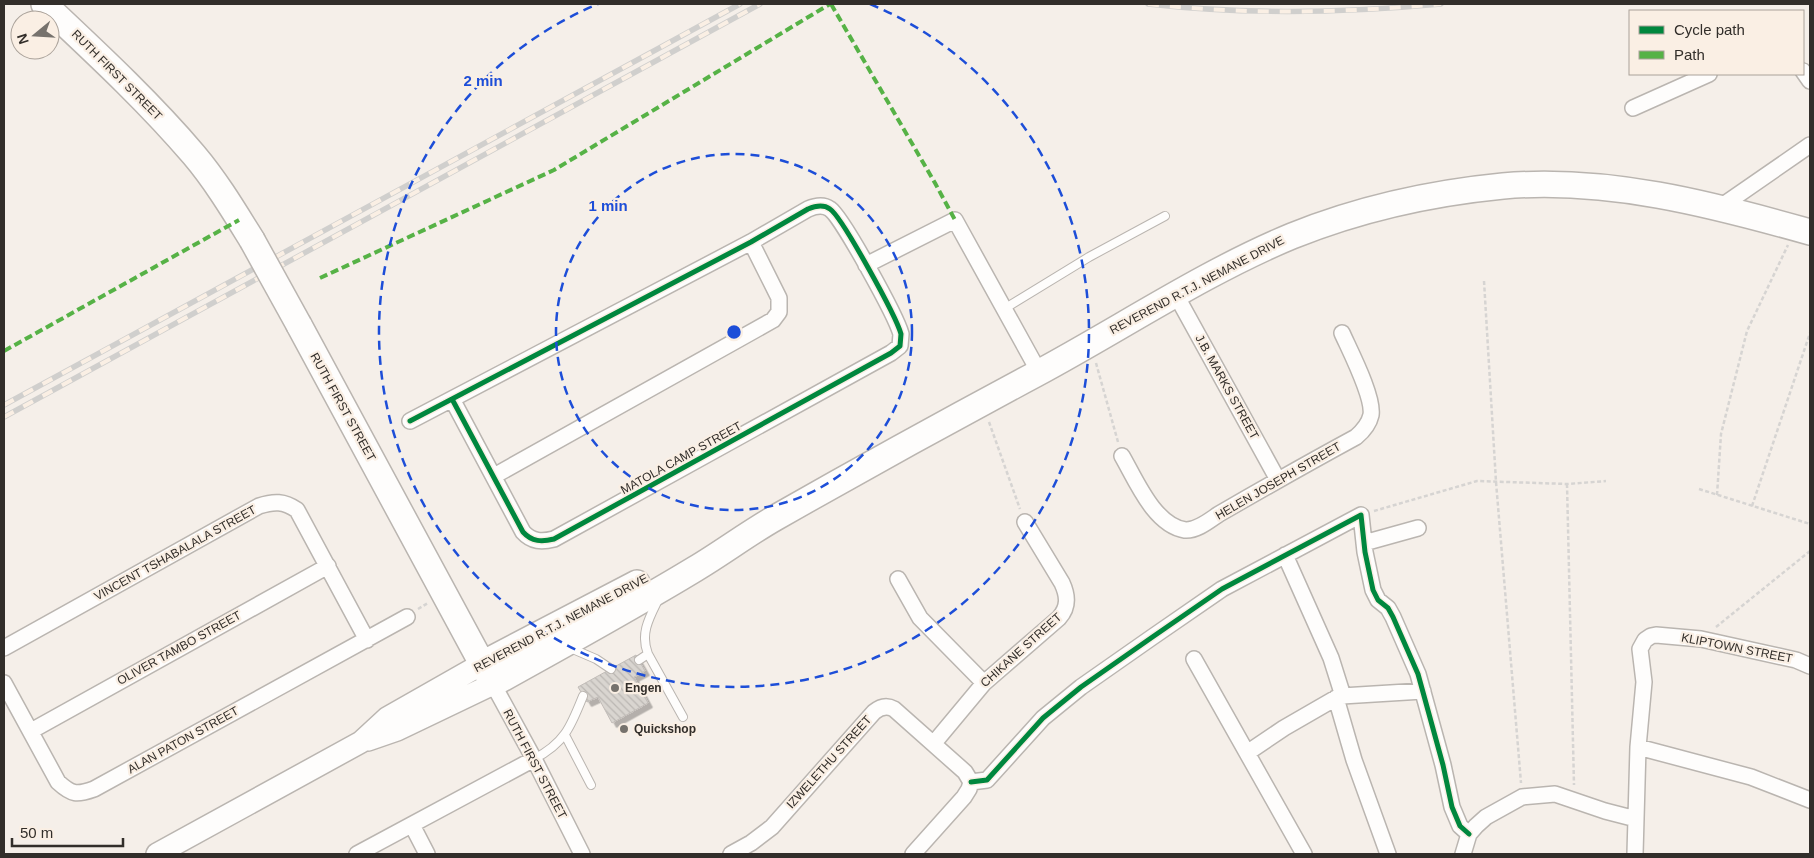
<svg xmlns="http://www.w3.org/2000/svg" width="1814" height="858" font-family="Arial,sans-serif">
	<defs>
		<pattern id="building-back-hatch" width="6" height="6" patternUnits="userSpaceOnUse" patternTransform="scale(1.25)"><rect width="6" height="6" fill="#d9d5d0"/><path d="M-1 5l2 2M0 0l6 6M5-1l2 2" fill="none" stroke="#bbb7b3"/></pattern>
		<filter id="shadow"><feDropShadow dx="4.5" dy="4.5" stdDeviation="0" flood-color="#0004"/></filter>
	</defs>
	<rect width="100%" height="100%" fill="#f5efe9"/>
	<path fill="url(#building-back-hatch)" stroke="#c1bcb8" filter="url(#shadow)" d="M 636,655 L 645,671 L 634,677 L 648,703 L 612,723 L 598,697 L 587,702 L 578,687 Z"/>
	<g fill="none" stroke-linecap="round" stroke-linejoin="round">
		<g stroke="#bab5b0" stroke-width="10">
			<path id="lane" d="M 1004,309 L 1089,257 L 1165,216
				M 568,647 L 596,659 L 611,669
				M 648,654 L 683,717
				M 639,660 L 648,654 C 640,634 649,618 658,600
				M 565,735 L 591,785
				M 534,759 C 565,743 571,726 583,696"/>
		</g>
		<g stroke="#bab5b0" stroke-width="18">
			<path id="street" d="M 1803,71 L 1810,81
				M 1633,108 L 1709,74
				M 1719,208 L 1810,145
				M 866,265 L 955,220 L 1039,372
				M 1176,295 L 1278,480
				M 410,421 L 452,399 L 751,242 L 808,209 C 815,206 823,204 830,209 C 842,217 896,316 901,334 L 900,346 L 891,353 L 554,539 C 542,542 532,542 523,532 L 452,399
				M 1122,456 C 1136,480 1154,525 1185,530 C 1197,531 1210,520 1219,514 C 1264,488 1310,462 1356,437 C 1363,431 1369,424 1371,415 C 1374,397 1350,351 1342,333
				M 494,476 L 773,320 L 779,312 L 779,298 L 751,242
				M 1364,543 L 1418,528
				M 1285,555 L 1331,658 L 1343,696
				M 898,579 L 920,618 L 984,683
				M 4,648 L 259,506 C 274,501 284,501 297,510 L 367,640
				M 1194,659 L 1304,854
				M 4,683 L 58,782 C 72,795 77,795 94,789 L 407,617
				M 493,684 L 534,759 L 582,854
				M 1336,698 L 1354,760 L 1388,854
				M 31,731 L 328,566
				M 934,743 L 984,683 L 1059,618 C 1069,607 1068,596 1062,583 L 1025,522
				M 1638,747 L 1751,777 L 1810,800
				M 1247,753 L 1284,728 L 1336,698 L 1342,696 L 1423,691
				M 971,782 L 987,780 L 1043,718 L 1081,687 L 1151,638 L 1222,589 L 1361,515 L 1365,552 L 1373,590 L 1378,600 L 1388,608 L 1393,617 L 1418,674 L 1443,765 L 1452,807 L 1460,826 L 1469,834
				M 412,825 L 427,854
				M 357,854 L 534,759
				M 731,854 L 751,843 L 772,827 L 874,712 C 880,707 887,705 894,709 L 965,772 L 971,782
				M 913,854 L 964,797 L 969,789 L 971,782
				M 1463,854 L 1469,834 L 1476,826 L 1486,817 L 1522,797 L 1555,794 L 1605,811 L 1636,819
				M 1635,854 L 1638,747 L 1644,682 L 1640,649 L 1645,640 L 1651,636 L 1656,635 L 1701,639 L 1796,660 L 1810,666"/>
		</g>
		<g stroke="#bab5b0" stroke-width="24">
			<path id="secondary" d="M 368,740 L 397,730 L 493,684
				M 157,854 L 361,742 L 387,718 L 482,664"/>
		</g>
		<g stroke="#bab5b0" stroke-width="28">
			<path id="primary" d="M 44,4 C 95,52 148,101 194,155 C 216,181 234,211 252,240
				M 299,325 L 493,684 C 561,646 629,609 695,569 C 722,553 747,534 775,518 C 861,469 948,421 1036,374 C 1120,329 1203,273 1292,236 C 1359,209 1431,193 1503,186 C 1607,177 1711,204 1810,232
				M 482,664 L 637,583"/>
		</g>
		<path stroke="#d6d4d2" stroke-width="2.5" stroke-dasharray="4 2.5" stroke-linecap="butt" d="M 1484,281 L 1496,482 L 1521,783
			M 1096,363 L 1118,442
			M 989,422 L 1020,509
			M 1567,484 L 1574,785
			M 1699,489 L 1810,524
			M 1717,495 L 1721,434 L 1747,331 L 1788,245
			M 1752,506 L 1810,333
			M 1374,511 L 1477,481 L 1567,484 L 1606,481
			M 418,609 L 428,603
			M 1716,627 L 1810,551"/>
		<use href="#lane" stroke="#fefdfc" stroke-width="8"/>
		<use href="#street" stroke="#fefdfc" stroke-width="15"/>
		<use href="#secondary" stroke="#fefdfc" stroke-width="21"/>
		<use href="#primary" stroke="#fefdfc" stroke-width="25"/>
		<g stroke="#d0cfcd" stroke-width="5.5">
			<path id="rail" d="M 1148,4 C 1246,15 1344,13 1441,4
				M 4,405 L 740,4
				M 4,417 L 760,4"/>
		</g>
		<use href="#rail" stroke="#faefe4" stroke-width="4" stroke-dasharray="11" stroke-linecap="butt"/>
		<g stroke="#bab5b0" stroke-width="28" stroke-linecap="butt">
			<path id="primary-bridge" d="M 252,240 L 299,325"/>
		</g>
		<use href="#primary-bridge" stroke="#fefdfc" stroke-width="25"/>
		<path stroke="#56b246" stroke-width="4" stroke-dasharray="8 4" stroke-linecap="butt" d="M 831,4 L 935,183 L 955,220
			M 320,278 L 554,170 L 830,4
			M 4,351 L 239,220"/>
		<g stroke="#faefe4" stroke-width="8">
			<path id="cycleway" d="M 410,421 L 452,399 L 751,242 L 808,209 C 815,206 823,204 830,209 C 842,217 896,316 901,334 L 900,346 L 891,353 L 554,539 C 542,542 532,542 523,532 L 452,399
				M 971,782 L 987,780 L 1043,718 L 1081,687 L 1151,638 L 1222,589 L 1361,515 L 1365,552 L 1373,590 L 1378,600 L 1388,608 L 1393,617 L 1418,674 L 1443,765 L 1452,807 L 1460,826 L 1469,834"/>
		</g>
		<use href="#cycleway" stroke="#00873e" stroke-width="5"/>
	</g>
	<g fill="none" stroke="#1d4ed8" stroke-width="2.5" stroke-dasharray="9 6">
		<circle cx="734" cy="332" r="178"/>
		<path d="M870 4A355 355 0 1 1 598 4"/>
	</g>
	<g fill="#76726d" stroke="#faefe4" stroke-width="2">
		<circle cx="615" cy="688" r="5"/>
		<circle cx="624" cy="729" r="5"/>
	</g>
	<g text-anchor="middle" dominant-baseline="central" stroke-width="4.5" stroke-linejoin="round" paint-order="stroke">
		<g font-size="12" fill="#322e2a" stroke="#faefe4">
			<text transform="translate(117 75) rotate(45)">RUTH FIRST STREET</text>
			<text transform="translate(1197 285) rotate(-28)">REVEREND R.T.J. NEMANE DRIVE</text>
			<text transform="translate(1227 387) rotate(61)">J.B. MARKS STREET</text>
			<text transform="translate(343 407) rotate(61)">RUTH FIRST STREET</text>
			<text transform="translate(681 458) rotate(-29)">MATOLA CAMP STREET</text>
			<text transform="translate(1278 481) rotate(-30)">HELEN JOSEPH STREET</text>
			<text transform="translate(175 553) rotate(-29)">VINCENT TSHABALALA STREET</text>
			<text transform="translate(561 623) rotate(-28)">REVEREND R.T.J. NEMANE DRIVE</text>
			<text transform="translate(179 648) rotate(-29)">OLIVER TAMBO STREET</text>
			<text transform="translate(1737 648) rotate(11)">KLIPTOWN STREET</text>
			<text transform="translate(1021 650) rotate(-42)">CHIKANE STREET</text>
			<text transform="translate(183 740) rotate(-29)">ALAN PATON STREET</text>
			<text transform="translate(829 762) rotate(-48)">IZWELETHU STREET</text>
			<text transform="translate(535 764) rotate(62)">RUTH FIRST STREET</text>
		</g>
		<g font-size="12" font-weight="bold" fill="#322e2a" stroke="#faefe4" text-anchor="start">
			<text x="625" y="688">Engen</text>
			<text x="634" y="729">Quickshop</text>
		</g>
	</g>
	<circle cx="734" cy="332" r="8" fill="#1d4ed8" stroke="#faefe4" stroke-width="2.5"/>
	<g font-size="15" text-anchor="middle" font-weight="bold" fill="#1d4ed8" stroke="#faefe4" stroke-width="4.5" stroke-linejoin="round" paint-order="stroke">
		<text x="483" y="86">2 min</text>
		<text x="608" y="211">1 min</text>
	</g>
	<rect width="1814" height="858" fill="none" stroke="#322e2a" stroke-width="10"/>
	<rect x="1629" y="10" width="175" height="65" fill="#faefe4" stroke="#aaa29a"/>
	<rect x="1639" y="26" width="25" height="8" fill="#00873e" stroke="#aaa29a"/>
	<text x="1674" y="35" font-size="15" fill="#322e2a">Cycle path</text>
	<rect x="1639" y="51" width="25" height="8" fill="#56b246" stroke="#aaa29a"/>
	<text x="1674" y="60" font-size="15" fill="#322e2a">Path</text>
	<g transform="translate(35 35) rotate(252)"><circle r="24" fill="#faefe4" stroke="#aaa29a"/>
	<path d="M0-4L9 19L0 12L-9 19Z" fill="#76726d"/>
	<text y="-8" font-size="14" font-weight="bold" text-anchor="middle" fill="#322e2a">N</text>
	</g>
	<path d="M12 838v8h111v-8" fill="none" stroke="#322e2a" stroke-width="2.5"/>
	<text x="20" y="838" font-size="15" fill="#322e2a" stroke="#faefe4" stroke-width="4" paint-order="stroke">50 m</text>
</svg>
